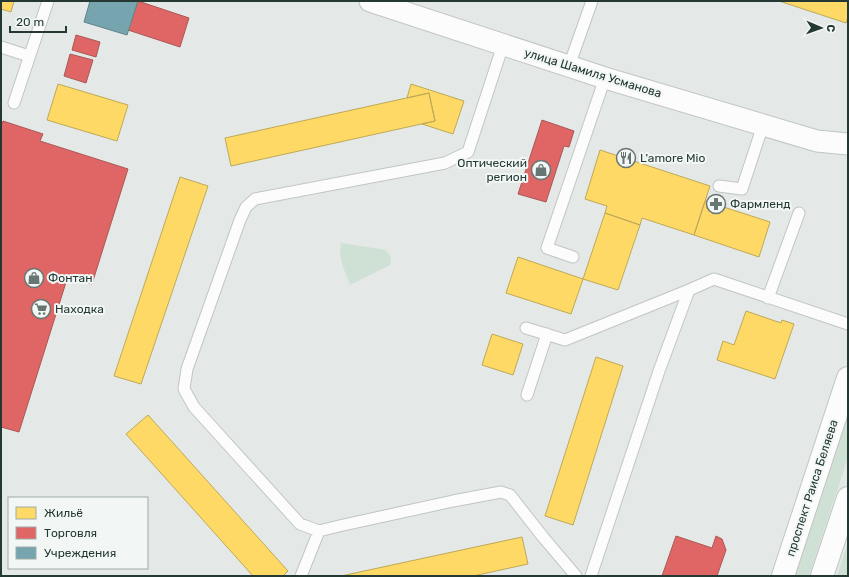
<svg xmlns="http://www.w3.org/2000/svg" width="849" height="577" font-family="Rubik,sans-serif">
	<rect width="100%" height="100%" fill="#e4e8e6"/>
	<path fill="#cfe0d4" d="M 341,243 L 386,250 L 391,258 L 390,265 L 350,285 L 342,264 L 340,253 Z
		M 848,411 L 848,457 L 809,576 L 793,576 Z
		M 847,545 L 848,545 L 848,576 L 837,576 Z"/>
	<path fill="#ffd966" stroke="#bda957" d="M 1,1 L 14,1 L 11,12 L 1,9 Z
		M 779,1 L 848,1 L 848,17 L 846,23 Z
		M 58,84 L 128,105 L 117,141 L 47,120 Z
		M 411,84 L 464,101 L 453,134 L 422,124 L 435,121 L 429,93 L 407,98 Z
		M 429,93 L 435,121 L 231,166 L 225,138 Z
		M 600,150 L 710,186 L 694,235 L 642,218 L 640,225 L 605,213 L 607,206 L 585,199 Z
		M 180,177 L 208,186 L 141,384 L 114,376 Z
		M 705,201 L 770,222 L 759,257 L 694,235 Z
		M 605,213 L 640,225 L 618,290 L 583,279 Z
		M 518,257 L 583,279 L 571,314 L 506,293 Z
		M 746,311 L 781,323 L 782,320 L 794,324 L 775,379 L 717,360 L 723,341 L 734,345 Z
		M 492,334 L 523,344 L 513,375 L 482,365 Z
		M 596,357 L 623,366 L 573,525 L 545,516 Z
		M 148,415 L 288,571 L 283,576 L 253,576 L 126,434 Z
		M 522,537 L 528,564 L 473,576 L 341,576 Z"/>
	<path fill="#e06666" stroke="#a85857" d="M 138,1 L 189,18 L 180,47 L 128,30 Z
		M 76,35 L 100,42 L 96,57 L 72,50 Z
		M 70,54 L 93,60 L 86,83 L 64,76 Z
		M 542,120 L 574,131 L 569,147 L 564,146 L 546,202 L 518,194 Z
		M 3,121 L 43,134 L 40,141 L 128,169 L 92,284 L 68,276 L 19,432 L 1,427 L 1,126 Z
		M 676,536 L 712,548 L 716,536 L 722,539 L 726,550 L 717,576 L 662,576 Z"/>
	<path fill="#76a5af" stroke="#5d858a" d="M 90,1 L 138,1 L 127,35 L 84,22 Z"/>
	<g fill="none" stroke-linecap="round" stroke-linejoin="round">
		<g stroke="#c1c5c3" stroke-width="13">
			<path id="lane" d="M 503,45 L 468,152 L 445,163 L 255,199 L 246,207 L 240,220 L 187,369 L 184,389 L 194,407 L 300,524 L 319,531 L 339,526 L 453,501 L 501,492 L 510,495 L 543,537 L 576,576
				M 1,47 L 29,56
				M 569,66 L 592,1
				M 14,103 L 48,1
				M 719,186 L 742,189 L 763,125
				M 573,257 L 547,248 L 605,78
				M 768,298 L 799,213
				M 526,328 L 565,340 L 689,290
				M 527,395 L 547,334
				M 301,576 L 319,531
				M 591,576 L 659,371 L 689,290 L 714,279 L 848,324"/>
		</g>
		<g stroke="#c1c5c3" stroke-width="23">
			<path id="street" d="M 370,1 L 605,78 L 817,141 L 848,144"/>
		</g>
		<g stroke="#c0c6c3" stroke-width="24">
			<path id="secondary" d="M 783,576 L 848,378
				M 822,576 L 848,498"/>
		</g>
		<use href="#lane" stroke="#fbfcfb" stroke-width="11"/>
		<use href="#street" stroke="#fbfcfb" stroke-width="21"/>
		<use href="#secondary" stroke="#fbfcfb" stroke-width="22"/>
	</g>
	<defs>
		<g id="restaurant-ring" transform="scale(1)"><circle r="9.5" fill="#f2f7f5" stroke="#677672" stroke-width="1.5"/><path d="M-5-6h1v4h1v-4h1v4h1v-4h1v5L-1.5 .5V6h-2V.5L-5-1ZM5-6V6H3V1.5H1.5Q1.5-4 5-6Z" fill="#677672"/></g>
		<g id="shop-ring" transform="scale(1)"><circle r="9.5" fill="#f2f7f5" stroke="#677672" stroke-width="1.5"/><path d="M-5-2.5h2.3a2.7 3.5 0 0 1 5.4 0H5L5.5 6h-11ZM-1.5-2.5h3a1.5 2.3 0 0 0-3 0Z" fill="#677672"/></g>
		<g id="pharmacy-ring" transform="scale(1)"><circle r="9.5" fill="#f2f7f5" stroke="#677672" stroke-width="1.5"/><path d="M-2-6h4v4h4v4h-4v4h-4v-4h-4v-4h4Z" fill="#677672"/></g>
		<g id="supermarket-ring" transform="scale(1)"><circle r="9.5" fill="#f2f7f5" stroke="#677672" stroke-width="1.5"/><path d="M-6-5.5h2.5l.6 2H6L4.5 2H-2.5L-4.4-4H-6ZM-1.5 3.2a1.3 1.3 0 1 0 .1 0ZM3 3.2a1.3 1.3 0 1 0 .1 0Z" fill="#677672"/></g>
	</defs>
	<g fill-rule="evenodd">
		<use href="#restaurant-ring" x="626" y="158"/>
		<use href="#shop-ring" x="541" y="170"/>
		<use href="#pharmacy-ring" x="716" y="204"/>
		<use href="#shop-ring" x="34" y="278"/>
		<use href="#supermarket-ring" x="41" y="309"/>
	</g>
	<g text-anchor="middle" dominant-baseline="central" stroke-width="4" stroke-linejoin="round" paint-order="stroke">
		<g font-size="12" fill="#243933" stroke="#f2f7f5">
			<text transform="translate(593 73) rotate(17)">улица Шамиля Усманова</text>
			<text transform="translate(812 488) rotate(-72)">проспект Раиса Беляева</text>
		</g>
		<g font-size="12" fill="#243933" stroke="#f2f7f5" text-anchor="start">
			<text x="640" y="158">L'amore Mio</text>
			<text x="527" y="163" text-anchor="end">Оптический<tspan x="527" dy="14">регион</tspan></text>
			<text x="730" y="204">Фармленд</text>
			<text x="48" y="278">Фонтан</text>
			<text x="55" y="309">Находка</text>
		</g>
	</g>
	<rect width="849" height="577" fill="none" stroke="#243933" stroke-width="4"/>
	<rect x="8" y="497" width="140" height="72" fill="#f2f7f5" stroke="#a0aba7"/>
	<rect x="16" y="507" width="20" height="12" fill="#ffd966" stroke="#a0aba7"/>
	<text x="44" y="517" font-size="12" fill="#243933">Жильё</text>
	<rect x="16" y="527" width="20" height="12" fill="#e06666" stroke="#a0aba7"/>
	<text x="44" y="537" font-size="12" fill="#243933">Торговля</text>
	<rect x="16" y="547" width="20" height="12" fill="#76a5af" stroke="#a0aba7"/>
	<text x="44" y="557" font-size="12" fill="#243933">Учреждения</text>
	<g transform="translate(821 28) rotate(92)" stroke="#f2f7f5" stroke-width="3" paint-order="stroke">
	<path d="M0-3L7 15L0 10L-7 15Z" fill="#243933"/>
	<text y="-6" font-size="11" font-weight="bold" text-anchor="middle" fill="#243933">С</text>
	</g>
	<path d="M10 26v6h56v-6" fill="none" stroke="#243933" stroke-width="2"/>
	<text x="16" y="26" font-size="12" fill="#243933" stroke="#f2f7f5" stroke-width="3" paint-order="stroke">20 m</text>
</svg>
